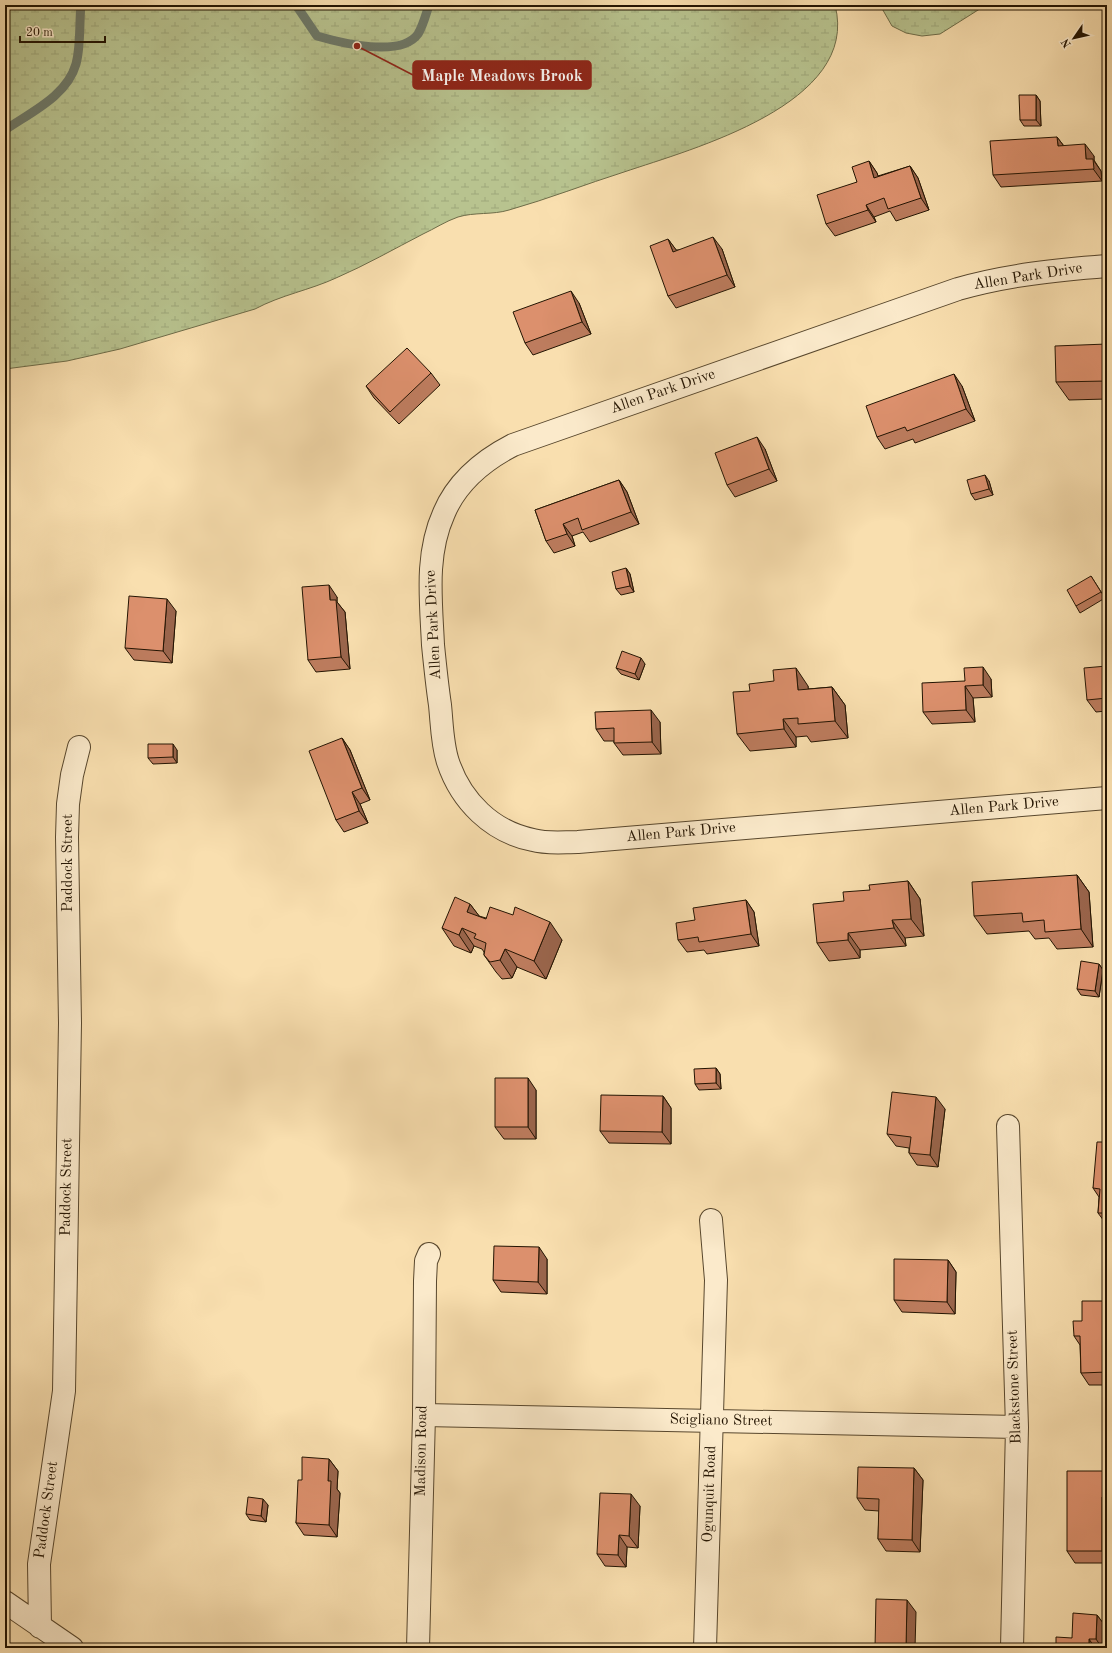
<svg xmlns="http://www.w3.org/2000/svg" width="1112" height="1653" font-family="'Old Standard TT',serif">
	<defs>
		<pattern id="wetland-marsh" width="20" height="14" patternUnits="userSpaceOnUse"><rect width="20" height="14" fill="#b8c38f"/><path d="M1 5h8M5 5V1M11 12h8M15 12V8" fill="none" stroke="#9ea77a"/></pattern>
	</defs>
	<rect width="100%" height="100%" fill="#f9dfaf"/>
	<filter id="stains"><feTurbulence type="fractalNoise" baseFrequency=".005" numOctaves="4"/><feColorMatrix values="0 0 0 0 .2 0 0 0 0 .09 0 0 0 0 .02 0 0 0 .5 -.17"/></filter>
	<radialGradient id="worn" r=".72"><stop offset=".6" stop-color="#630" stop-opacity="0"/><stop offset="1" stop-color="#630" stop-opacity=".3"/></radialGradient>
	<path fill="url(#wetland-marsh)" stroke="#6e6c48" d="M 5,5 L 835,5 C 861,104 692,149 624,172 C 586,184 548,199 509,210 C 493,215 474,212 458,217 C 446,221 434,229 423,234 C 394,249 366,265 336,278 C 310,290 281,295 255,309 L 120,349 L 67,361 L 5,369 Z
		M 880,5 L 986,5 L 940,34 L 922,36 L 906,33 L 892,26 Z"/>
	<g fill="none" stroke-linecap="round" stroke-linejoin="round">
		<path stroke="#6d7969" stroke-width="9" d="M 296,5 L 317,36 C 341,43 401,58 418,34 C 423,26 426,14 429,5
			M 5,130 C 31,112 67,96 76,64 C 81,46 79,24 81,5"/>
		<g stroke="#58472d" stroke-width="24">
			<path id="minor" d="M 1107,266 C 1056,270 1007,275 958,289 L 513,445 C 484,460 457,482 444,513 C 425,555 431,600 433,645 C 435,665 437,685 440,705 C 442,724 442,744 448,762 C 461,801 492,832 533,840 C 547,844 563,842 578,842 L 1107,798
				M 1008,1126 L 1017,1427 L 1012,1648
				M 424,1415 L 1017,1427
				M 5,1602 L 72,1648
				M 40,1627 L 39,1564 L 64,1391 L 70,1023 L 67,837 L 68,804 L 72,775 L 79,747
				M 418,1648 L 424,1415 L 425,1281 L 426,1261 L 429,1254
				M 705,1648 L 716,1280 L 711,1220"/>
		</g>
		<use href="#minor" stroke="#fbeacb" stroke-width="22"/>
	</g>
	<path fill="#bd7c5e" stroke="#231402" d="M 1036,95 L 1040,101 L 1041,126 L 1024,126 L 1020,120 Z
		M 1057,137 L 1064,146 L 1094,156 L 1094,160 L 1101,171 L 1102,181 L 1001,187 L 993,175 Z
		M 869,161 L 877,173 L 878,176 L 910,166 L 918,178 L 929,210 L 896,221 L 890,211 L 874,217 L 876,222 L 835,236 L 826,224 L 857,182 Z
		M 668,239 L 676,250 L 722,249 L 735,287 L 676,308 L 668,296 Z
		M 579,303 L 591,334 L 533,355 L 525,343 Z
		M 1107,344 L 1107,399 L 1069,400 L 1056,382 Z
		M 431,373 L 440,385 L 399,424 L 374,398 L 366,386 Z
		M 962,386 L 975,421 L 915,443 L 913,439 L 885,449 L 877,437 Z
		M 765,449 L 777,481 L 735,497 L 727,485 Z
		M 619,480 L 627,492 L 639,524 L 590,542 L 583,532 L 572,536 L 575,546 L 554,553 L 546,541 L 535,510 Z
		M 989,481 L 993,495 L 975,500 L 971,494 Z
		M 626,568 L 630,574 L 634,592 L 621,595 L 616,589 Z
		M 1091,576 L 1105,598 L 1080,613 L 1076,606 Z
		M 337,597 L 337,602 L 345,612 L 350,669 L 316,672 L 308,660 Z
		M 176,611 L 172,663 L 134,660 L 125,648 Z
		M 645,664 L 639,680 L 621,674 L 616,668 Z
		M 1107,666 L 1107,711 L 1096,712 L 1087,700 Z
		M 991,679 L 992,697 L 973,698 L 975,722 L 932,724 L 923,712 L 965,681 Z
		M 808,686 L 808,689 L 832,687 L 845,705 L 848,738 L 811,742 L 807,736 L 796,737 L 796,747 L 750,751 L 737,734 Z
		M 660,722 L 661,754 L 623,755 L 614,743 L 614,741 L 604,741 L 596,729 Z
		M 342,738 L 350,750 L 370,800 L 360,804 L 368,823 L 344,832 L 336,820 Z
		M 177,750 L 177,763 L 153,764 L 148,758 Z
		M 1077,875 L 1089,892 L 1093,947 L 1057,949 L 1049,938 L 1035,939 L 1029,931 L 987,934 L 974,916 Z
		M 908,881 L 920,899 L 924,936 L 905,938 L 906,946 L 860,950 L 860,958 L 829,961 L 817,943 L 844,901 L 870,890 Z
		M 746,900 L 754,912 L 759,946 L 707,954 L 704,950 L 687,952 L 678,940 L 695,920 Z
		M 470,904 L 479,916 L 562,940 L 546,979 L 517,967 L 512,978 L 502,979 L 496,972 L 484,955 L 484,952 L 482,949 L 474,946 L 471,953 L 454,946 L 442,928 Z
		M 1099,964 L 1103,970 L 1099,997 L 1081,995 L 1077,989 Z
		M 716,1068 L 720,1074 L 721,1089 L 699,1090 L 695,1084 Z
		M 536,1090 L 536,1139 L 504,1139 L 495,1127 Z
		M 663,1096 L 671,1108 L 671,1144 L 609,1143 L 600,1131 Z
		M 945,1109 L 938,1167 L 917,1165 L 909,1153 L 909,1148 L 896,1146 L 887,1134 Z
		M 1107,1142 L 1107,1225 L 1098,1213 L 1099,1197 L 1093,1188 Z
		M 547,1259 L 547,1294 L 501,1292 L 493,1280 Z
		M 948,1260 L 956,1272 L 955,1314 L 902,1312 L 894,1300 Z
		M 1107,1301 L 1107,1385 L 1089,1385 L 1081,1373 L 1080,1345 L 1074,1336 L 1082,1321 Z
		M 329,1459 L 338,1471 L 337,1489 L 340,1493 L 337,1537 L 304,1535 L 296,1523 L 302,1480 Z
		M 914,1468 L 923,1480 L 920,1552 L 886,1551 L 878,1539 L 879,1511 L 865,1510 L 857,1498 Z
		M 1107,1471 L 1107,1563 L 1075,1563 L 1067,1551 Z
		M 268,1505 L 266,1522 L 250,1520 L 246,1514 Z
		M 640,1506 L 638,1548 L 627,1547 L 626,1567 L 605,1566 L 597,1554 Z
		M 1097,1615 L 1106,1627 L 1104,1648 L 1056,1648 L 1072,1638 Z"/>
	<path fill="#9a654c" stroke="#231402" d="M 1036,95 L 1040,101 L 1041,126 L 1036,120 Z
		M 1057,137 L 1066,149 L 1058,146 Z
		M 1085,144 L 1094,156 L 1094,161 L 1101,171 L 1102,181 L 1086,159 Z
		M 869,161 L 877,173 L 883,190 L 874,178 Z
		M 910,166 L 918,178 L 929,210 L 921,198 Z
		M 866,205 L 874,217 L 876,222 L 868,210 Z
		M 713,237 L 722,249 L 735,287 L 727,275 Z
		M 668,239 L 677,251 L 673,252 Z
		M 571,291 L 579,303 L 591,334 L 582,322 Z
		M 954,374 L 962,386 L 975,421 L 966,409 Z
		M 757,437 L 765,449 L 777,481 L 769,469 Z
		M 985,475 L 989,481 L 993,495 L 989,489 Z
		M 619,480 L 627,492 L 639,524 L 631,512 Z
		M 563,524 L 572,536 L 575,546 L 567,534 Z
		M 626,568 L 630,574 L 634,592 L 630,586 Z
		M 329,585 L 337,597 L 337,602 L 345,612 L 350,669 L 341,657 L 330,600 Z
		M 167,599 L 176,611 L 172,663 L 163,651 Z
		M 641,658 L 645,664 L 639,680 L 635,674 Z
		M 983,667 L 991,679 L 992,697 L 983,685 Z
		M 796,668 L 808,686 L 810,708 L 798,690 Z
		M 965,686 L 973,698 L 975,722 L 966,710 Z
		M 832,687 L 845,705 L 848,738 L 835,721 Z
		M 651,710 L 660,722 L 661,754 L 652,742 Z
		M 783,719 L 796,737 L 796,747 L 784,729 Z
		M 342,738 L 350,750 L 370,800 L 362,788 Z
		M 173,744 L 177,750 L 177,763 L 173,757 Z
		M 352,792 L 360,804 L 368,823 L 359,811 Z
		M 1077,875 L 1089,892 L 1093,947 L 1081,929 Z
		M 908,881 L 920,899 L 924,936 L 911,919 Z
		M 746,900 L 754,912 L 759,946 L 751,934 Z
		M 470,904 L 483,921 L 467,912 Z
		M 892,920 L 905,938 L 906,946 L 894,928 Z
		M 550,922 L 562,940 L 546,979 L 534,961 Z
		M 462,928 L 474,946 L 471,953 L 459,935 Z
		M 848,933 L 860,950 L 860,958 L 848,940 Z
		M 505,949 L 517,967 L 512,978 L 500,960 Z
		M 1099,964 L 1103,970 L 1099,997 L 1095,991 Z
		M 716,1068 L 720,1074 L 721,1089 L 716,1083 Z
		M 528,1078 L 536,1090 L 536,1139 L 528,1127 Z
		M 663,1096 L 671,1108 L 671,1144 L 662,1132 Z
		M 936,1097 L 945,1109 L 938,1167 L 930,1155 Z
		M 539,1247 L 547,1259 L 547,1294 L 538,1282 Z
		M 948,1260 L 956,1272 L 955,1314 L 947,1302 Z
		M 329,1459 L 338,1471 L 337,1489 L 340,1493 L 337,1537 L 329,1525 L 328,1481 Z
		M 914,1468 L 923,1480 L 920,1552 L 912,1540 Z
		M 631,1494 L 640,1506 L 638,1548 L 629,1536 Z
		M 1102,1497 L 1107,1504 L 1107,1559 L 1102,1551 Z
		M 263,1499 L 268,1505 L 266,1522 L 261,1516 Z
		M 619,1535 L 627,1547 L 626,1567 L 618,1555 Z
		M 907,1600 L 916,1612 L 915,1648 L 906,1648 Z
		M 1097,1615 L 1106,1627 L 1104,1648 L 1102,1648 L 1096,1639 Z
		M 1089,1639 L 1095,1648 L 1089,1648 Z"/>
	<path fill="#dc906d" stroke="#231402" d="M 1019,95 L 1036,95 L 1036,120 L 1020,120 Z
		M 1057,137 L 1058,146 L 1085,144 L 1086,159 L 1093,159 L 1094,169 L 993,175 L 990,141 Z
		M 869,161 L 874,178 L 910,166 L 921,198 L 888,209 L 884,198 L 866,205 L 868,210 L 826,224 L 817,195 L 857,182 L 852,167 Z
		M 713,237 L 727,275 L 668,296 L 650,246 L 668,239 L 673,252 Z
		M 571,291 L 582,322 L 525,343 L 513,312 Z
		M 1107,344 L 1107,381 L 1056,382 L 1055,346 Z
		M 407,348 L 431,373 L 390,412 L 366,386 Z
		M 954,374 L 966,409 L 907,431 L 905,427 L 877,437 L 866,406 Z
		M 757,437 L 769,469 L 727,485 L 715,453 Z
		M 985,475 L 989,489 L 971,494 L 967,480 Z
		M 619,480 L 631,512 L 582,530 L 578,518 L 563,524 L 567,534 L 546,541 L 535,510 Z
		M 626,568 L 630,586 L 616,589 L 612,572 Z
		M 1091,576 L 1101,592 L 1076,606 L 1067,590 Z
		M 329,585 L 330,600 L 336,600 L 341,657 L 308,660 L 302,587 Z
		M 129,596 L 167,599 L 163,651 L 125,648 Z
		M 622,651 L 641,658 L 635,674 L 616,668 Z
		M 1107,666 L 1107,698 L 1087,700 L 1084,668 Z
		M 983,667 L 983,685 L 965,686 L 966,710 L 923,712 L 922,683 L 965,681 L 964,668 Z
		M 796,668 L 798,690 L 832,687 L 835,721 L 798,724 L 798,718 L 783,719 L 784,729 L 737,734 L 733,692 L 750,691 L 749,684 L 774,681 L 773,670 Z
		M 651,710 L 652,742 L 614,743 L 614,728 L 596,729 L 595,712 Z
		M 342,738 L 362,788 L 352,792 L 359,811 L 336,820 L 309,751 Z
		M 148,744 L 173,744 L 173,757 L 148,758 Z
		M 1077,875 L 1081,929 L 1045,932 L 1044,920 L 1023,922 L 1022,913 L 974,916 L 972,882 Z
		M 908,881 L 911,919 L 892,920 L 894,928 L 848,933 L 848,940 L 817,943 L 813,904 L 844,901 L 843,892 L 870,890 L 869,885 Z
		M 455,897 L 470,904 L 467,912 L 486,919 L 490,907 L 513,915 L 515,907 L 550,922 L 534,961 L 505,949 L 500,960 L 490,962 L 484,955 L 486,943 L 474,938 L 476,934 L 462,928 L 459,935 L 442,928 Z
		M 746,900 L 751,934 L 699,942 L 698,937 L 678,940 L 676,923 L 695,920 L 693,908 Z
		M 1081,961 L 1099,964 L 1095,991 L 1077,989 Z
		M 716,1068 L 716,1083 L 695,1084 L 694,1069 Z
		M 495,1078 L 528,1078 L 528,1127 L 495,1127 Z
		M 892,1092 L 936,1097 L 930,1155 L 909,1153 L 911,1137 L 887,1134 Z
		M 601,1095 L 663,1096 L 662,1132 L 600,1131 Z
		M 1097,1142 L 1107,1142 L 1107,1213 L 1098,1213 L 1100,1189 L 1093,1188 Z
		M 494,1246 L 539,1247 L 538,1282 L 493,1280 Z
		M 894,1259 L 948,1260 L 947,1302 L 894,1300 Z
		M 1082,1301 L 1107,1301 L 1107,1372 L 1081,1373 L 1080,1336 L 1074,1336 L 1073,1321 L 1082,1321 Z
		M 302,1457 L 329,1459 L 328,1481 L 331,1481 L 329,1525 L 296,1523 L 298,1480 L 302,1480 Z
		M 858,1467 L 914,1468 L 912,1540 L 878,1539 L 879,1499 L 857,1498 Z
		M 1067,1471 L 1107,1471 L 1107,1497 L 1102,1497 L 1102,1551 L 1067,1551 Z
		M 600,1493 L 631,1494 L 629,1536 L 619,1535 L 618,1555 L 597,1554 Z
		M 248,1497 L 263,1499 L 261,1516 L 246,1514 Z
		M 876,1599 L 907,1600 L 906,1648 L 875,1648 Z
		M 1073,1613 L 1097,1615 L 1096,1639 L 1089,1639 L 1089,1648 L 1056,1648 L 1056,1637 L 1072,1638 Z
		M 301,1647 L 339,1648 L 301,1648 Z"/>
	<g text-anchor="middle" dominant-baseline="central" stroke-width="4" stroke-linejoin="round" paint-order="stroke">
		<g font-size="15" fill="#231402" stroke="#fbeacb">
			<text transform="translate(1028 277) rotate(-9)">Allen Park Drive</text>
			<text transform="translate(663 392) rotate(-19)">Allen Park Drive</text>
			<text transform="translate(434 625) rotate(-93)">Allen Park Drive</text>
			<text transform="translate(1004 807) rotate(-5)">Allen Park Drive</text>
			<text transform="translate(681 833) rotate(-5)">Allen Park Drive</text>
			<text transform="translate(68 863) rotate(-90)">Paddock Street</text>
			<text transform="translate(67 1187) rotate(-89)">Paddock Street</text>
			<text transform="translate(1015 1387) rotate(-92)">Blackstone Street</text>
			<text transform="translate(721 1421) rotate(1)">Scigliano Street</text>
			<text transform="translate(422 1451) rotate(-89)">Madison Road</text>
			<text transform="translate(710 1494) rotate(-88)">Ogunquit Road</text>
			<text transform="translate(47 1510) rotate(-82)">Paddock Street</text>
		</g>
	</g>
	<path fill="none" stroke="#8f2418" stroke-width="1.5" d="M357 46L413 75"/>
	<circle fill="#8f2418" stroke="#fbeacb" stroke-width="1.5" cx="357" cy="46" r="4"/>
	<rect fill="#8f2418" stroke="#8f2418" stroke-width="1.5" x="413" y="61" width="178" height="28" rx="4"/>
	<g font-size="16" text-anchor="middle" font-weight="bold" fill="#fff">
		<text x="502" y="81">Maple Meadows Brook</text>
	</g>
	<rect width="1112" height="1653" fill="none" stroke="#f9dfaf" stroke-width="20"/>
	<rect x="6" y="6" width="1100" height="1641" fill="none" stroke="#231402" stroke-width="2"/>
	<rect x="10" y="10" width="1092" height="1633" fill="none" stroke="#231402"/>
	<g transform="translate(1074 38) rotate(236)" stroke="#fbeacb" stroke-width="3" paint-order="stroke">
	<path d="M0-3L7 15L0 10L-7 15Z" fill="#231402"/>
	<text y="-6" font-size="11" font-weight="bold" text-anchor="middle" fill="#231402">N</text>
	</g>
	<path d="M20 36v6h85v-6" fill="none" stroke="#231402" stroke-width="2"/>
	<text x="26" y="36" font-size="12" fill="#231402" stroke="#fbeacb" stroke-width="3" paint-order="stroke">20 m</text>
	<rect width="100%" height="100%" filter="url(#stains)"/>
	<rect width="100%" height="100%" fill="url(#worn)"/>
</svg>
